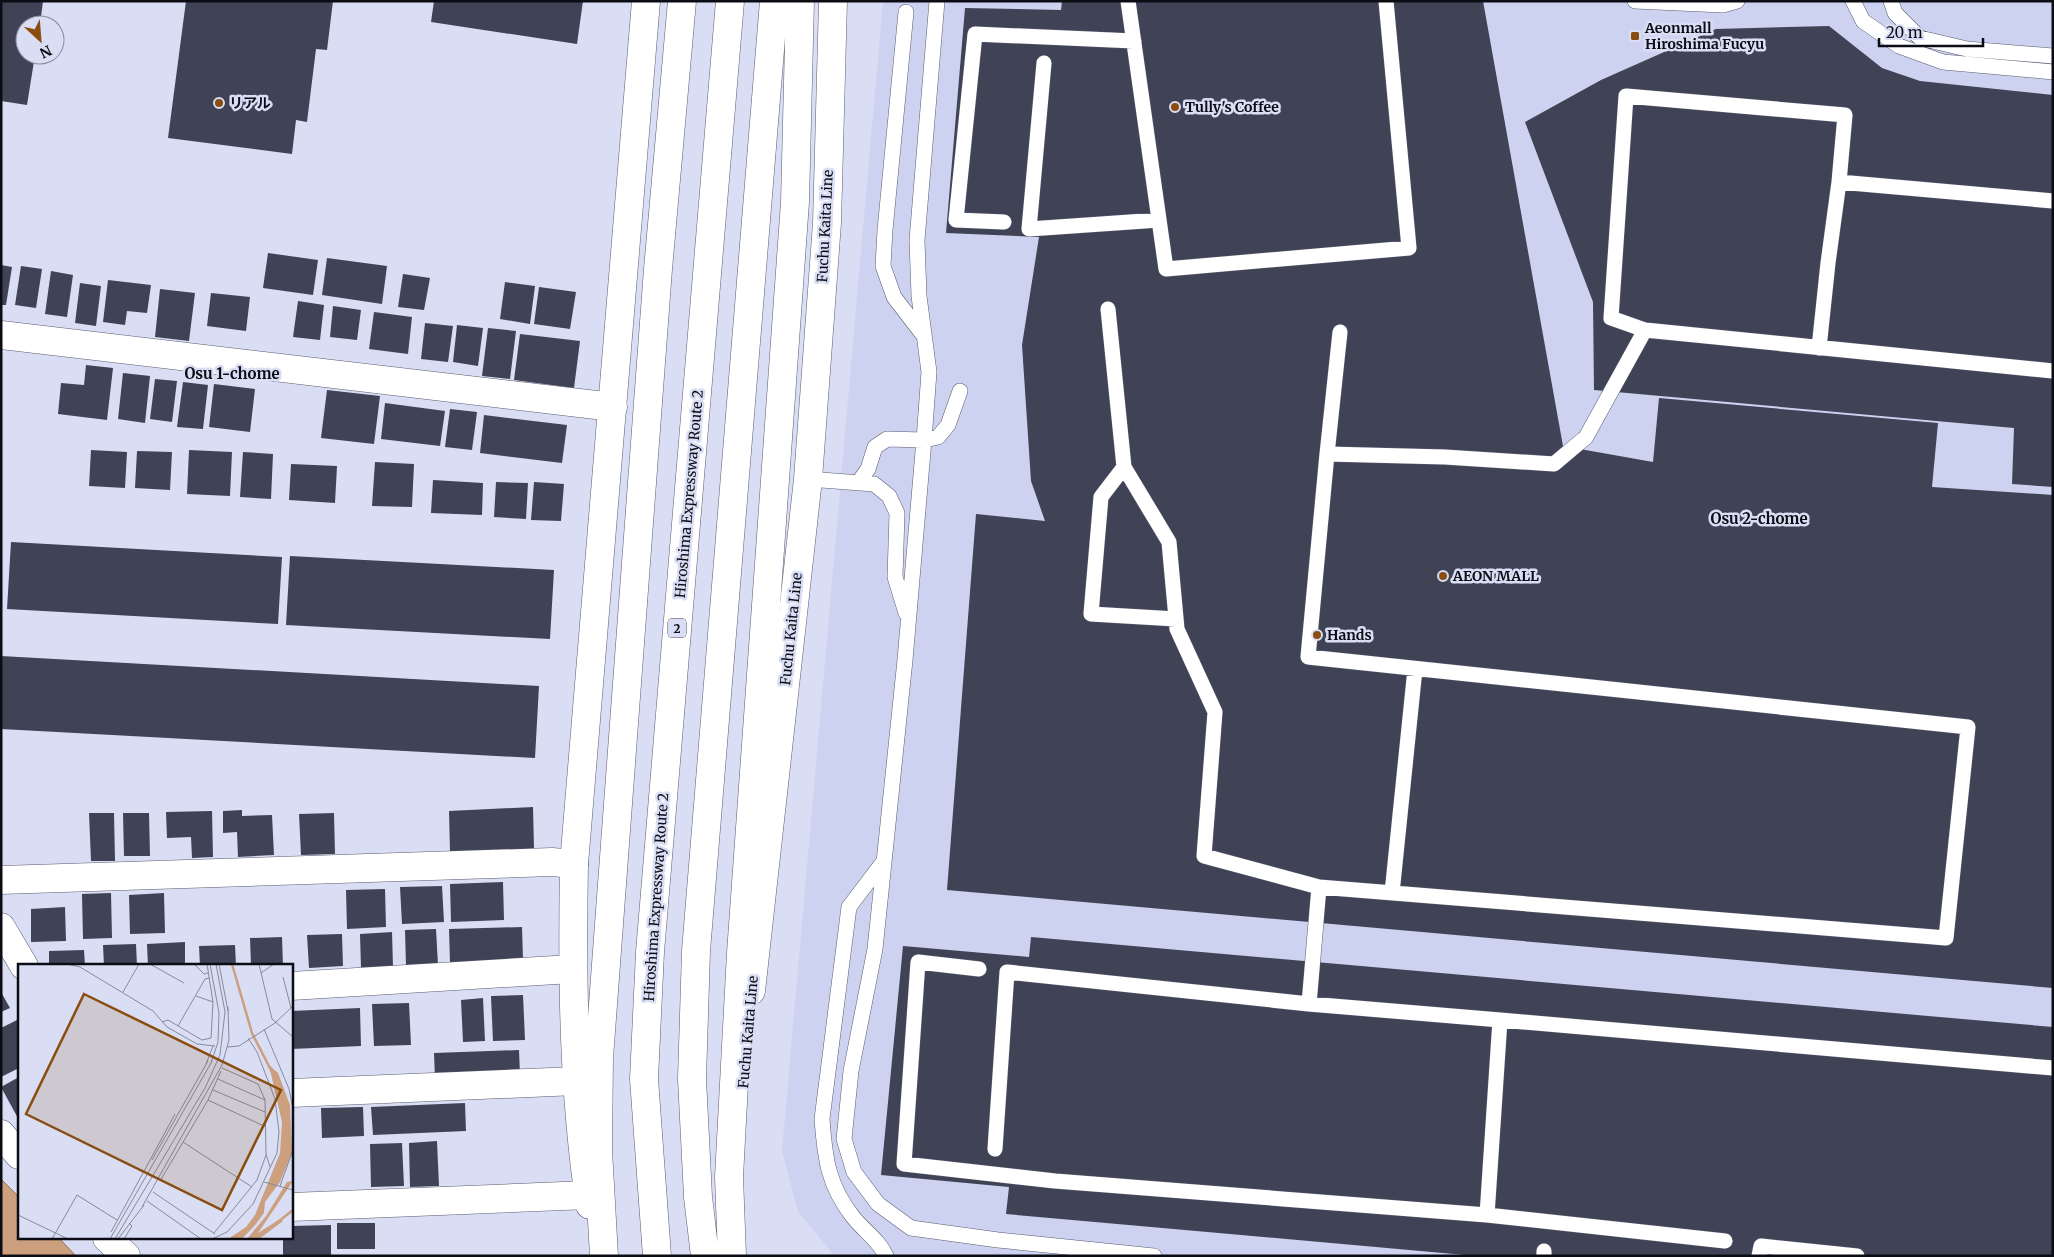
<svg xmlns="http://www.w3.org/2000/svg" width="2054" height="1257" font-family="Merriweather,'Noto Sans JP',serif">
	<rect width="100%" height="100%" fill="#dadef4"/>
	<path fill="#cdd2f0" d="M 883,1 L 2053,1 L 2053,1256 L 835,1256 L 798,1212 L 782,1151 Z"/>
	<path fill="#cc9f7e" stroke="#92735e" d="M 1,1179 L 19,1197 L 19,1238 L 59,1238 L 76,1256 L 1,1256 Z"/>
	<path fill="#404255" d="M 1,1 L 43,1 L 40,25 L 25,25 L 25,55 L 35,55 L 27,105 L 1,101 Z
		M 186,1 L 333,1 L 327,50 L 316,49 L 307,122 L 296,120 L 292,154 L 168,138 Z
		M 434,1 L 583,1 L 577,44 L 431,22 Z
		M 1062,1 L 1483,1 L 1563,446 L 1653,462 L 1659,398 L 1938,423 L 1932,487 L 2053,495 L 2053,988 L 947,890 L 976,514 L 1045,521 L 1031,481 L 1022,345 L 1039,237 L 946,233 L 965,8 L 1061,10 Z
		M 1829,26 L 1882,68 L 1920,81 L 2053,95 L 2053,487 L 2012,484 L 2014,428 L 1594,390 L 1593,302 L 1525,122 L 1601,80 L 1716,29 Z
		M 268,253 L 318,260 L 313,295 L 263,288 Z
		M 327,258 L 387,266 L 382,304 L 322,295 Z
		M 1,265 L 12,267 L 6,305 L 1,305 Z
		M 21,266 L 42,269 L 36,308 L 15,305 Z
		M 51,271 L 73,275 L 67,317 L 45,314 Z
		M 403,274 L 430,278 L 424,310 L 398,307 Z
		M 108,280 L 151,285 L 147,313 L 127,311 L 125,325 L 103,322 Z
		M 505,282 L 535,286 L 530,324 L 500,319 Z
		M 80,283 L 101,286 L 96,326 L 75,323 Z
		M 539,287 L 576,292 L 570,329 L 534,324 Z
		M 160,289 L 195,293 L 189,341 L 155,337 Z
		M 211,293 L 250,297 L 246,331 L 207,326 Z
		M 298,301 L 324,305 L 320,340 L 293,337 Z
		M 333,306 L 361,310 L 357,340 L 330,337 Z
		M 374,312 L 412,317 L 408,354 L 369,349 Z
		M 425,323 L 453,326 L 448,362 L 421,359 Z
		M 457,325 L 483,328 L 478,366 L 453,362 Z
		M 488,328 L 516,331 L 510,379 L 482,376 Z
		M 520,334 L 580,341 L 574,388 L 514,380 Z
		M 86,365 L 113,368 L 107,420 L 58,414 L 61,383 L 84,385 Z
		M 123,373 L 150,376 L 145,423 L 118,419 Z
		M 155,379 L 177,381 L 172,422 L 150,419 Z
		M 183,382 L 208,385 L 203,429 L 177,427 Z
		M 214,384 L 255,389 L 250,432 L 209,427 Z
		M 327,390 L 380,396 L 374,444 L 321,438 Z
		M 385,403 L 445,411 L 440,446 L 381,439 Z
		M 450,409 L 477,412 L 472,450 L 445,447 Z
		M 484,415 L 567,425 L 562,463 L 480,453 Z
		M 91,450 L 127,452 L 125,488 L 89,486 Z
		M 189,450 L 232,452 L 230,496 L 187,494 Z
		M 137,451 L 172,452 L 170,490 L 135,488 Z
		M 243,452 L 273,454 L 271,499 L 240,497 Z
		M 375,462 L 414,464 L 412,507 L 372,506 Z
		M 291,464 L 337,466 L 335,503 L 289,500 Z
		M 433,480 L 483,483 L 482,515 L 431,513 Z
		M 496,482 L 528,483 L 526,519 L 494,517 Z
		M 534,482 L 564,484 L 561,521 L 531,520 Z
		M 11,542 L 282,557 L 278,624 L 7,609 Z
		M 290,556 L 554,570 L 550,639 L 286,625 Z
		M 1,656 L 539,686 L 535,758 L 1,729 Z
		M 533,807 L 534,849 L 450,852 L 449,811 Z
		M 242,810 L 242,816 L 272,815 L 274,855 L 238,857 L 237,832 L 223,833 L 223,811 Z
		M 212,811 L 213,857 L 192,858 L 191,837 L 167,838 L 166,812 Z
		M 89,813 L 114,813 L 115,861 L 91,861 Z
		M 123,813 L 149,813 L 150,856 L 124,856 Z
		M 334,813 L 335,854 L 301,855 L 299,814 Z
		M 503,882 L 504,920 L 451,922 L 450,884 Z
		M 442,886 L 444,922 L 402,924 L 400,887 Z
		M 385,889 L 386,927 L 347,929 L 346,890 Z
		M 111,893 L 112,938 L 83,939 L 82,894 Z
		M 164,893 L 165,933 L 130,934 L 129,895 Z
		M 65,907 L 66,941 L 31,942 L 31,909 Z
		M 522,927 L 523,960 L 450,963 L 449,929 Z
		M 436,929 L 438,965 L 406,966 L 405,930 Z
		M 392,932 L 393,967 L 361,968 L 360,934 Z
		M 342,934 L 343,966 L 309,968 L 307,935 Z
		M 282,937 L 283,966 L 251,966 L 250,938 Z
		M 1031,937 L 2053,1027 L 2053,1256 L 1476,1256 L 1006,1214 L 1009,1187 L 881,1175 L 903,946 L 1029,957 Z
		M 185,942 L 185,966 L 148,966 L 147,944 Z
		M 136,944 L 137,966 L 104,966 L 103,945 Z
		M 235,945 L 236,966 L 200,966 L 199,946 Z
		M 84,950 L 85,966 L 49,966 L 49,951 Z
		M 1,992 L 10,1008 L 1,1012 Z
		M 523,995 L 525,1040 L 493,1041 L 491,996 Z
		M 483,998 L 485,1041 L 463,1042 L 461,1000 Z
		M 409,1003 L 411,1045 L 374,1046 L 372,1004 Z
		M 360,1008 L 361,1046 L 291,1049 L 291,1011 Z
		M 19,1019 L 19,1068 L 1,1077 L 1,1028 Z
		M 519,1050 L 520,1075 L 435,1079 L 434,1053 Z
		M 19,1077 L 19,1120 L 1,1087 Z
		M 465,1103 L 466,1131 L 373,1135 L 371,1107 Z
		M 363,1107 L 364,1136 L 322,1138 L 321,1108 Z
		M 437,1141 L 439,1186 L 410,1187 L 409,1143 Z
		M 402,1143 L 404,1186 L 371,1187 L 370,1144 Z
		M 337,1223 L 375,1223 L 375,1249 L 337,1249 Z
		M 331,1225 L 331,1256 L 283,1256 L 283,1238 L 291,1238 L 291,1226 Z"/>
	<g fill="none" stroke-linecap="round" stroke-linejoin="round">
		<g stroke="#595c70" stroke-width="16">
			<path id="service" d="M 937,1 L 917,240 L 919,296 L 929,372 L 924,440 L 905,660 L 875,949 L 851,1071 L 844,1139 L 854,1172 L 878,1204 L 911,1228 L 998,1240 L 1154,1256
				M 1128,1 L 1166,269 L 1409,248 L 1386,1
				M 1635,1 L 1723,5 L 1737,1
				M 1853,1 L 1863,21 L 1899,46 L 1943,62 L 2053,72
				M 1891,1 L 1895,13 L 1920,38 L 1967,49 L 2053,56
				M 906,12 L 885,230 L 883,266 L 894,297 L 924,336
				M 1044,63 L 1029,229 L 1159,220
				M 1004,222 L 956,220 L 975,34 L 1134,41
				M 1108,309 L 1124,467 L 1169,542 L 1177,629 L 1215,712 L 1204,856 L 1319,887
				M 1645,330 L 2053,371
				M 1819,348 L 1828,263 L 1839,182
				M 1327,454 L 1340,332
				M 1124,467 L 1101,497 L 1091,614 L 1176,619
				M 808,479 L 874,484 L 889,496 L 897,513 L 895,577 L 906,613
				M 858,483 L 868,469 L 875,447 L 887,439 L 924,440 L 938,437 L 948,425 L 960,391
				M 884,861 L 849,907 L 822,1119 C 825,1159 828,1185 853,1217 C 864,1231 879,1240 886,1256
				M 1392,893 L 1415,669
				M 979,969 L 918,962 L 904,1164 L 1055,1181 L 1487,1215
				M 1309,1004 L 1319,887 L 1946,938 L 1968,727 L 1308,657 L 1327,454 L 1445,457 L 1554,464 L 1586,437 L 1645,330 L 1611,318 L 1626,96 L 1845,115 L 1839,182 L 2053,201
				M 1500,1020 L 2053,1068
				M 995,1149 L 1007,972 L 1309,1004 L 1500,1020 L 1487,1215 L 1725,1241
				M 1544,1251 L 1544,1256
				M 1759,1256 L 1761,1246 L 1857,1256"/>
		</g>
		<g stroke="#595c70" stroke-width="29">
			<path id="minor" d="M 1,335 L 613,407
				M 1,880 L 552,862 L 574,864
				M 1,927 L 24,966
				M 291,986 L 572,969
				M 291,1093 L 576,1081
				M 1,1134 L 19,1155
				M 291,1207 L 588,1195
				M 107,1238 L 126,1256"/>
		</g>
		<g stroke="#595c70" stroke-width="29">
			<path id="secondary" d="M 751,991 L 808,479 L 827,223 L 833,1
				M 590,1205 C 573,1091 572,978 574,864 L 646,1"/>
		</g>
		<g stroke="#595c70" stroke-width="29">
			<path id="motorway" d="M 604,1256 L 598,1150 L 599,1058 L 658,269 L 682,1
				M 657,1256 L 644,1079 L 650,952 L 730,1
				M 705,1256 L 698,1197 L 692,1079 L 696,951 L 774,1
				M 732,1256 L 729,1177 L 741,953 L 795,202 L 800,1"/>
		</g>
		<use href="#service" stroke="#fff" stroke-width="15"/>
		<use href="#minor" stroke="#fff" stroke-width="28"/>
		<use href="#secondary" stroke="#fff" stroke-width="28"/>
		<use href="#motorway" stroke="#fff" stroke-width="28"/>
	</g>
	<g fill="#8a4c0f" stroke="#dadef4" stroke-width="2">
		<rect x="1630" y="31" width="10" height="10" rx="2.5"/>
		<circle cx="219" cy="103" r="5"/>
		<circle cx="1175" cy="107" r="5"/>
		<circle cx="1443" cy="576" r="5"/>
		<circle cx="1317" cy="635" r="5"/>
	</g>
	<g text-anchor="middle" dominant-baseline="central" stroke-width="5" stroke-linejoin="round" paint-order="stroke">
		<rect fill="#dadef4" stroke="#494b57" stroke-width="1" x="668" y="618.5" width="18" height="19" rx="4"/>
		<g font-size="12" font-weight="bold" fill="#0b0c14">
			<text x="677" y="628">2</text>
		</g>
		<g font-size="14" font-weight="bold" fill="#0b0c14" stroke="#dadef4" text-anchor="start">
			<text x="1645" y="28">Aeonmall<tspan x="1645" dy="16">Hiroshima Fucyu</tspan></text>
			<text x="229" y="103">リアル</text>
			<text x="1185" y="107">Tully's Coffee</text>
			<text x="1453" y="576">AEON MALL</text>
			<text x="1327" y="635">Hands</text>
		</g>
		<g font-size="14" fill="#0b0c14" stroke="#dadef4">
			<text transform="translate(825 226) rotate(-87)">Fuchu Kaita Line</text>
			<text transform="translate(689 494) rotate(-85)">Hiroshima Expressway Route 2</text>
			<text transform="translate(791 629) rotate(-84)">Fuchu Kaita Line</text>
			<text transform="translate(656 897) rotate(-86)">Hiroshima Expressway Route 2</text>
			<text transform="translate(748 1032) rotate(-85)">Fuchu Kaita Line</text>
		</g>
		<g font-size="15" font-weight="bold" fill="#0b0c14" stroke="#dadef4">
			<text x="232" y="373">Osu 1-chome</text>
			<text x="1759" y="518">Osu 2-chome</text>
		</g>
	</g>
	<g transform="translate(18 964)">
		<rect width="275" height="275" fill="#dadef4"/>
		<path d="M 251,101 L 260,109 L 272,141 L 274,189 L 262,218 L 247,238 L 246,249 L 238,260 L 224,275 L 210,275 L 228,263 L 237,251 L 262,189 L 264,158 ZM 275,217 L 240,269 L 262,255 L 265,257 L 241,275 L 229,275 L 248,252 L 269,218 Z" fill="#cc9f7e"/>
		<path fill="none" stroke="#cc9f7e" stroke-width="2.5" d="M 214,0 L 234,69 L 256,112M 256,261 L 275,246"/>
		<path fill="none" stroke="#878a9a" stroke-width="1" d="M 49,0 L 62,3 L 135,47 L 149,63 L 179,80 L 197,82M 132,0 L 166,19M 176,0 L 186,10 L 190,9M 201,0 L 210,47M 241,0 L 254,55 L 275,73M 243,9 L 256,0M 265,13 L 273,44M 105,28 L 121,0M 178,32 L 195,38M 144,58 L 150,56 L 184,76 L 193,74 L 195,38 L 189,0M 160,62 L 187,15 L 192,14M 246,65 L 271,125 L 275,145M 209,83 L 221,82 L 257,59 L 275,42M 188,100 L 195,82M 204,104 L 240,120 L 247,136M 200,115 L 247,136 L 248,190 L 252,203M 195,126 L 247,148M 190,136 L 248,163M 165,178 L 234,223M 134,196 L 190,97M 142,217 L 190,136 L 203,107M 246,218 L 275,226M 262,222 L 275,186M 135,228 L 197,270M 129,237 L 183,275M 124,243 L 204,101 L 211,76 L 210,43M 0,251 L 50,275M 93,268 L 157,150M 196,269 L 239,216 L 248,191M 34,275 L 59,231 L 99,256M 92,275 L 193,99 L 200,78 L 201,49 L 192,0M 97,275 L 187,124 L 202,91 L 207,48 L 198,0M 100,275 L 126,241M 106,275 L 114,262 L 111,259M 194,275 L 209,268 L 235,240 L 259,189 L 261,168 L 257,135 L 239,88 L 230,74"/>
		<path fill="#8a4c0f" fill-opacity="0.15" stroke="#8a4c0f" stroke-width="2.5" d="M 66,30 L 263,126 L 204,246 L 8,150 Z"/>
		<rect width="275" height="275" fill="none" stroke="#0b0c14" stroke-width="2.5"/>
	</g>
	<rect width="2054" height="1257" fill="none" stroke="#0b0c14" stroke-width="5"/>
	<g transform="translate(40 40) rotate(154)"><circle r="24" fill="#dadef4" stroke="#878a9a"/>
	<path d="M0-4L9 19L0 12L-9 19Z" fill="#8a4c0f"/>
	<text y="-8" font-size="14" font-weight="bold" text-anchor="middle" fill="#0b0c14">N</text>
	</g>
	<path d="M1879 38v8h104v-8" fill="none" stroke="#0b0c14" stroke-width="2.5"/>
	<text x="1886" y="38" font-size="15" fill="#0b0c14" stroke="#dadef4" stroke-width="4" paint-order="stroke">20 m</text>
</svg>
